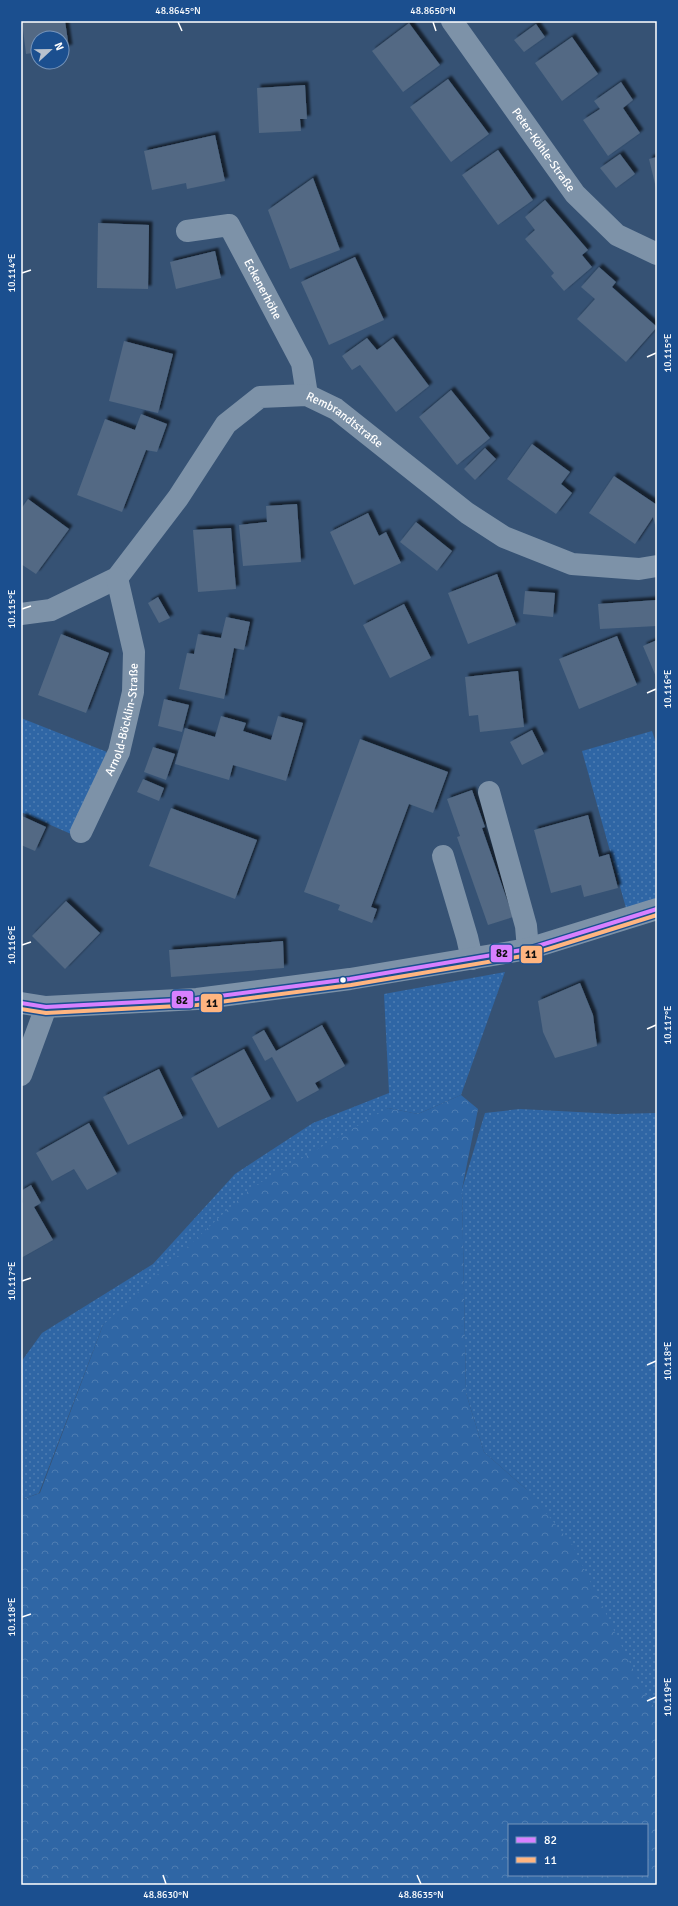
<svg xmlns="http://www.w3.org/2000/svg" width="678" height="1906" font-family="Signika,sans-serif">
	<defs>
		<pattern id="green-dots" width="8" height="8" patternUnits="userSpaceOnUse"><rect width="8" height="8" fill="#2f66a5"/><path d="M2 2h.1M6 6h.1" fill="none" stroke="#4e7db2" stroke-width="1.8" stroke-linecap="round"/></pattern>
		<pattern id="forest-crowns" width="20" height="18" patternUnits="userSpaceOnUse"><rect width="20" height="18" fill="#2f66a5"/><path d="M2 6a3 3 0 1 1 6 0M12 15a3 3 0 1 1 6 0" fill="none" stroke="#4e7db2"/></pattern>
		<filter id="shadow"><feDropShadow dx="3.5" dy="-3.5" stdDeviation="1" flood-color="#0009"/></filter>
	</defs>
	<rect width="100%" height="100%" fill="#365274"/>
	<path fill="url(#green-dots)" d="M 21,718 L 107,752 L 71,834 L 21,812 Z
		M 652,731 L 657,746 L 657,898 L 626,908 L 582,751 Z
		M 505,972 L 461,1095 L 418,1114 L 388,1108 L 103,1325 L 39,1493 L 21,1500 L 21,1362 L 42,1333 L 153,1264 L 235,1174 L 313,1123 L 389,1093 L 384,994 Z
		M 520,1109 L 616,1114 L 657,1113 L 657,1707 L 649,1702 L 526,1489 L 484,1452 L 466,1393 L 462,1189 L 485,1113 Z"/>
	<path fill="url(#forest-crowns)" fill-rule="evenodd" d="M 461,1095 L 478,1109 L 462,1189 L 466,1393 L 484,1452 L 526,1489 L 572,1544 L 649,1702 L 657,1707 L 657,1885 L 21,1885 L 21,1500 L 40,1493 L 103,1325 L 251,1188 L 388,1108 L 418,1114 ZM 509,1825 L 647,1825 L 647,1875 L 509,1875 Z"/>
	<path fill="#526984" filter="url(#shadow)" d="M 22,21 L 65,21 L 69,48 L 62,49 L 62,38 L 38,38 L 38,52 L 26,54 Z
		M 409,23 L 440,65 L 403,92 L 372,51 Z
		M 536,24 L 545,37 L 524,52 L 514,40 Z
		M 572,37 L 598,74 L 562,101 L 535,63 Z
		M 448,79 L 489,134 L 451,162 L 410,107 Z
		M 621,82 L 633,100 L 623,108 L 640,133 L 608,156 L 583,120 L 600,109 L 594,101 Z
		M 305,85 L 307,119 L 300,119 L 301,131 L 259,133 L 257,88 Z
		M 215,135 L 225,181 L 187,189 L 186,183 L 152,190 L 144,151 Z
		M 498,150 L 533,200 L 498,225 L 462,175 Z
		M 620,154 L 635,174 L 616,188 L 600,168 Z
		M 657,157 L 657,188 L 656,188 L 649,159 Z
		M 313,178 L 340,250 L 290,269 L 268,210 Z
		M 545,200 L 588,250 L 582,255 L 592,267 L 564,291 L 551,276 L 554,273 L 525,239 L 535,230 L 525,217 Z
		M 98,223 L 149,225 L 148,289 L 97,288 Z
		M 215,251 L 221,278 L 176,289 L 170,262 Z
		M 355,257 L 384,320 L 329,345 L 301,282 Z
		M 599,267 L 616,282 L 612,287 L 657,327 L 626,362 L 577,319 L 595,299 L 581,287 Z
		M 367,338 L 377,350 L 393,338 L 429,386 L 396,412 L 360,365 L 352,370 L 342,356 Z
		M 124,341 L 173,354 L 158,413 L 109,401 Z
		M 451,390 L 490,438 L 457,465 L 419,417 Z
		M 141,414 L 167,424 L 157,452 L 146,450 L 122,512 L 77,495 L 105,419 L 135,430 Z
		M 532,444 L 570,472 L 561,484 L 572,493 L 556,514 L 507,479 Z
		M 485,448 L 496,459 L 475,480 L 464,469 Z
		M 614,476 L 657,505 L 657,532 L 653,517 L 635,544 L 589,513 Z
		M 28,499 L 69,529 L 36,574 L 21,564 L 21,509 Z
		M 297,504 L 301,562 L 243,566 L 239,525 L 267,522 L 266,506 Z
		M 368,513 L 379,536 L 386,532 L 401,563 L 354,585 L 330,532 Z
		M 416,522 L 452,551 L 437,571 L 400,542 Z
		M 231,528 L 236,589 L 198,592 L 193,530 Z
		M 497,574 L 516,625 L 468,644 L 448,593 Z
		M 525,591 L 555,593 L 553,617 L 523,614 Z
		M 158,597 L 170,618 L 159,623 L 148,603 Z
		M 657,600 L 657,626 L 600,629 L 598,604 Z
		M 404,604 L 431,658 L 390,678 L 363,625 Z
		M 226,617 L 250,622 L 244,650 L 234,648 L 224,699 L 179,689 L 187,653 L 194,654 L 198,634 L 221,638 Z
		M 61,634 L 109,653 L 86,713 L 38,695 Z
		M 617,636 L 637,685 L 579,709 L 559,659 Z
		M 657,640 L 657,679 L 643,646 Z
		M 518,671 L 524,727 L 480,732 L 478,715 L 469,716 L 465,677 Z
		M 164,699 L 189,705 L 182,732 L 158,726 Z
		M 221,716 L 246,723 L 243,731 L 271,740 L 278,716 L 303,723 L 286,781 L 233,765 L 229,780 L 175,764 L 185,728 L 215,737 Z
		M 532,730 L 544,754 L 522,765 L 510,742 Z
		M 360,739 L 448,772 L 433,813 L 409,804 L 371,907 L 377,909 L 372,923 L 338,910 L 340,905 L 304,892 Z
		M 153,747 L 175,754 L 166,780 L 144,772 Z
		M 143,779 L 164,788 L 159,801 L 137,792 Z
		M 472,790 L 485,827 L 482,828 L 513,917 L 488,925 L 457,837 L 460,836 L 447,799 Z
		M 171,808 L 257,840 L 235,899 L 149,866 Z
		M 588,815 L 599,857 L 609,854 L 618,888 L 584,897 L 581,885 L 551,893 L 534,830 Z
		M 22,816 L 46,827 L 35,851 L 21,845 Z
		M 66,901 L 100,933 L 65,969 L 32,936 Z
		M 283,941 L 284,968 L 171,977 L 169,950 Z
		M 580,983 L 593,1015 L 597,1046 L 555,1058 L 543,1032 L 538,1001 Z
		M 322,1025 L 345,1066 L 315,1083 L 319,1090 L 297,1102 L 272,1057 L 265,1061 L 252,1037 L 264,1030 L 276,1051 Z
		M 244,1049 L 271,1099 L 218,1128 L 191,1078 Z
		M 159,1069 L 183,1118 L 128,1145 L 103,1097 Z
		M 89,1123 L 117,1174 L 87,1190 L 74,1169 L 52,1181 L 36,1153 Z
		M 31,1185 L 41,1203 L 34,1207 L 53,1240 L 21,1258 L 21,1204 L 23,1202 L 21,1191 Z"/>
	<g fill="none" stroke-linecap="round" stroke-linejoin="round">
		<g stroke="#7d92a8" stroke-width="22">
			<path id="s1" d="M 452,21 L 575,194 L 617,235 L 657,254"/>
			<path id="s2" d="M 187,231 L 229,225 L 302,363 L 307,395"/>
			<path id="s3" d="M 21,614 L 51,610 L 117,578 L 178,498 L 226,424 L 260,397 L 307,395 L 336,409 L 467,513 L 504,537 L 572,564 L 639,569 L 657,566"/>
			<path d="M 489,792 L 526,926 L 528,949"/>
			<path id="s4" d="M 81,832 L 119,752 L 133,692 L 134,652 L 117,578"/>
			<path d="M 443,856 L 467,937 L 472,959"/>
			<path d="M 21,1003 L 46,1007 L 197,999 L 350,979 L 528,949 L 657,909"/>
			<path d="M 21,1075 L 46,1007"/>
		</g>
		<g stroke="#1b4f8f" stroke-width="7">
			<path id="bus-1" d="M 21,1003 L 46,1007 L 197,999 L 350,979 L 528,949 L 657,909"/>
		</g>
		<g stroke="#1b4f8f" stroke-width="7">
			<path id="bus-2" d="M 21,1009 L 46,1013 L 197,1005 L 351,985 L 529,955 L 657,915"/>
		</g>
		<use href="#bus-1" stroke="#d880ff" stroke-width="4"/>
		<use href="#bus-2" stroke="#ffb580" stroke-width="4"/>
	</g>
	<path fill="none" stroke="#fff" stroke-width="1.5" d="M 178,22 L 182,31M 433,22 L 436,31M 22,273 L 31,270M 647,357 L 656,353M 22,609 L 31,606M 647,693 L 656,689M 22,945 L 31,942M 647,1029 L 656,1025M 22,1281 L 31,1278M 647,1365 L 656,1361M 22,1617 L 31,1614M 647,1701 L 656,1697M 163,1875 L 166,1884M 417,1875 L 421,1884"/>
	<circle fill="#fff" stroke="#1b4f8f" stroke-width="1.5" cx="343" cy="980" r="3.5"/>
	<g text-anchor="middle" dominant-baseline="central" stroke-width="3.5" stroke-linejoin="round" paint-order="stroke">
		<g font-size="12" fill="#fff" stroke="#1b4f8f">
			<text stroke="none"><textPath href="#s1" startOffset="158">Peter-Köhle-Straße</textPath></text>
			<text stroke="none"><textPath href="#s2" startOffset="115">Eckenerhöhe</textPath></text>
			<text stroke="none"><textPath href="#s3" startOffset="428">Rembrandtstraße</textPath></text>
			<text stroke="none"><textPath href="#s4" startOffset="121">Arnold-Böcklin-Straße</textPath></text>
		</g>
	</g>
	<g stroke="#1b4f8f" stroke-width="1.5">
		<rect x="490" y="944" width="23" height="19" rx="4" fill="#d880ff"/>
		<rect x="520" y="945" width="23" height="19" rx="4" fill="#ffb580"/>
		<rect x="171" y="990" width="23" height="19" rx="4" fill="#d880ff"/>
		<rect x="200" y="993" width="23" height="20" rx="4" fill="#ffb580"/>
	</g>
	<g font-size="11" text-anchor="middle" font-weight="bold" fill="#111">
		<text x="502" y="957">82</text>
		<text x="531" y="958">11</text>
		<text x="182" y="1004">82</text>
		<text x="212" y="1007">11</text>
	</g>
	<rect width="678" height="1906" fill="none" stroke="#1b4f8f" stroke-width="44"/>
	<rect x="508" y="1824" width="140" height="52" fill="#1b4f8f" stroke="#7695bc"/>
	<rect x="516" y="1837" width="20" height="6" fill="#d880ff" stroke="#7695bc"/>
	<text x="544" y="1844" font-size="12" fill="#ffffff">82</text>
	<rect x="516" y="1857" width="20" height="6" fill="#ffb580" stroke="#7695bc"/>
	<text x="544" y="1864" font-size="12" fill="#ffffff">11</text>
	<g transform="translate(50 50) rotate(68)"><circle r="19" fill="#1b4f8f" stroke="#7695bc"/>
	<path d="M0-3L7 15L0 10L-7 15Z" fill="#b9c2ce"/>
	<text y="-6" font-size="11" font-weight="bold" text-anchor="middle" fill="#ffffff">N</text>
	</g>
	<rect x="22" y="22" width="634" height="1862" fill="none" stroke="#fff" stroke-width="1.5"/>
	<g font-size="10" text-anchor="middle" fill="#fff">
		<text x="178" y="14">48.8645°N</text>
		<text x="433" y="14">48.8650°N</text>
		<text transform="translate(11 273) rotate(-90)" y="4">10.114°E</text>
		<text transform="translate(667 353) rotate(-90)" y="4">10.115°E</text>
		<text transform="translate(11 609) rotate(-90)" y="4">10.115°E</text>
		<text transform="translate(667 689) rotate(-90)" y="4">10.116°E</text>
		<text transform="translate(11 945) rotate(-90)" y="4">10.116°E</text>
		<text transform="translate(667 1025) rotate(-90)" y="4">10.117°E</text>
		<text transform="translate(11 1281) rotate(-90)" y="4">10.117°E</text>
		<text transform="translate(667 1361) rotate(-90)" y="4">10.118°E</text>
		<text transform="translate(11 1617) rotate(-90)" y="4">10.118°E</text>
		<text transform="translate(667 1697) rotate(-90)" y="4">10.119°E</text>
		<text x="166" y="1898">48.8630°N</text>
		<text x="421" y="1898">48.8635°N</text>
	</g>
</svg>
